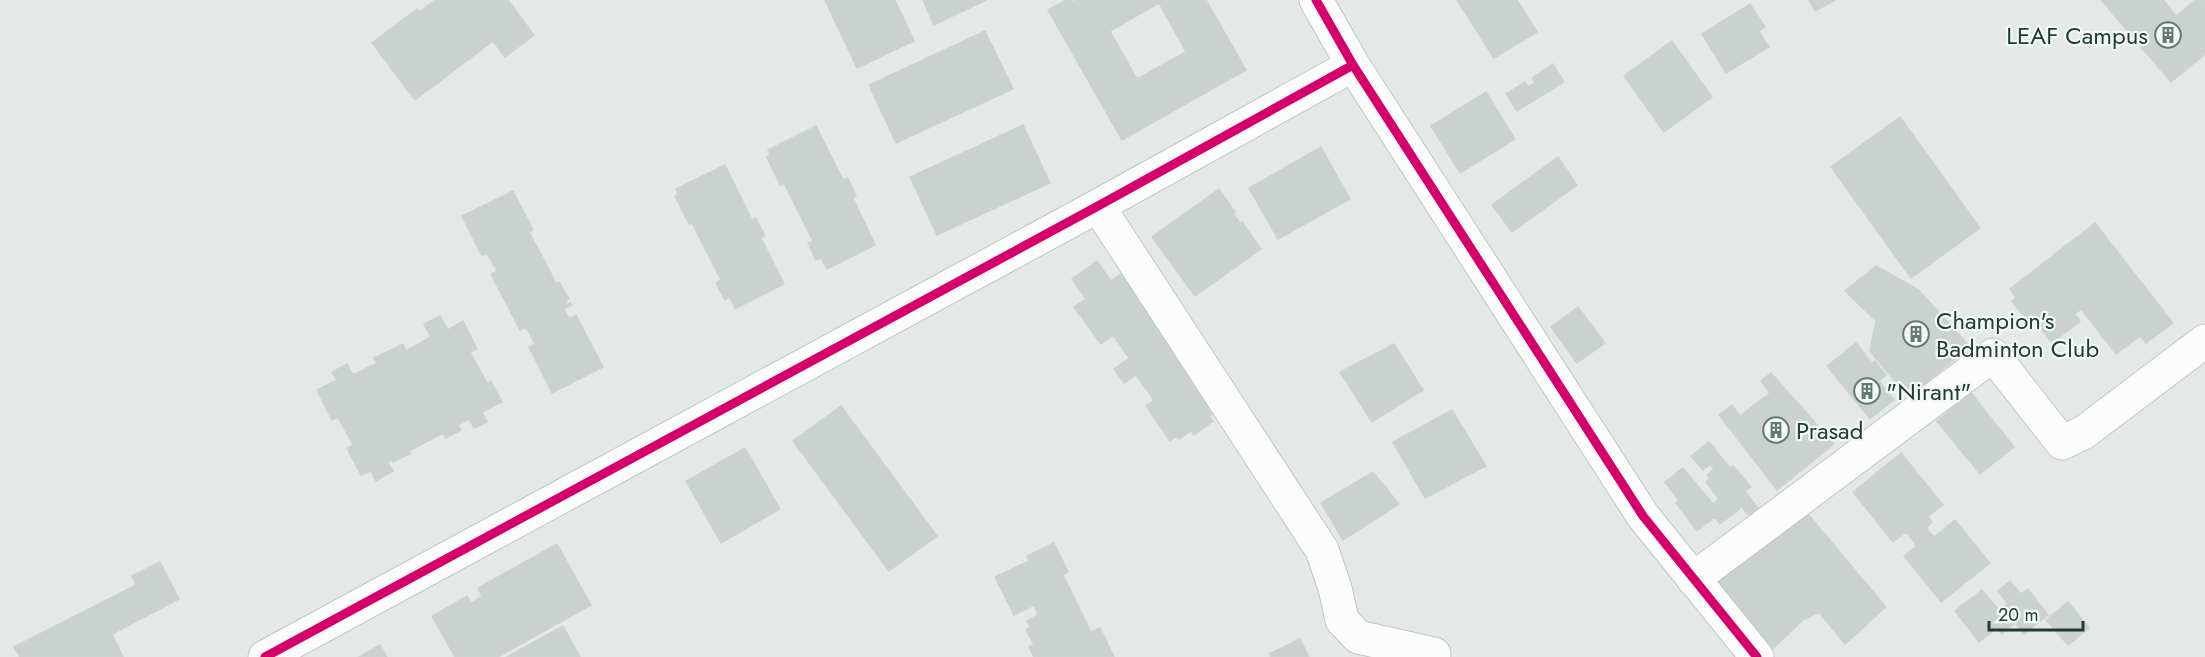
<svg xmlns="http://www.w3.org/2000/svg" width="2205" height="657" font-family="Jost,sans-serif">
	<rect width="100%" height="100%" fill="#e4e9e7"/>
	<path fill="#cbd1ce" stroke="#cdd2d0" stroke-width="1.5" fill-rule="evenodd" d="M 435,0 L 508,0 L 534,35 L 505,57 L 493,41 L 415,100 L 372,43 L 417,9 L 420,12 Z
		M 825,0 L 895,0 L 914,41 L 857,68 Z
		M 923,0 L 986,0 L 934,25 Z
		M 1066,0 L 1071,0 L 1072,2 L 1076,0 L 1206,0 L 1246,70 L 1122,140 L 1048,10 ZM 1159,3 L 1186,52 L 1137,79 L 1110,31 Z
		M 1457,0 L 1517,0 L 1537,32 L 1494,58 Z
		M 1809,0 L 1835,0 L 1815,11 Z
		M 2101,0 L 2163,0 L 2176,16 L 2195,0 L 2205,0 L 2205,54 L 2171,82 Z
		M 1750,4 L 1765,27 L 1759,31 L 1769,47 L 1726,73 L 1702,34 Z
		M 985,31 L 1013,89 L 896,143 L 869,85 Z
		M 1672,41 L 1712,97 L 1664,132 L 1624,76 Z
		M 1553,64 L 1564,82 L 1517,111 L 1506,94 L 1525,82 L 1528,87 L 1535,83 L 1532,78 Z
		M 1486,92 L 1515,139 L 1460,173 L 1431,126 Z
		M 1900,117 L 1980,228 L 1911,278 L 1831,167 Z
		M 1023,125 L 1050,183 L 937,235 L 910,177 Z
		M 816,126 L 843,180 L 848,178 L 856,196 L 853,198 L 875,245 L 827,269 L 821,258 L 816,260 L 808,243 L 813,241 L 784,183 L 780,185 L 767,157 L 770,155 L 768,150 Z
		M 1321,147 L 1350,199 L 1278,239 L 1249,188 Z
		M 1558,157 L 1577,185 L 1512,232 L 1492,205 Z
		M 725,165 L 752,220 L 756,218 L 765,236 L 761,238 L 784,284 L 735,309 L 730,297 L 725,300 L 716,283 L 721,280 L 692,223 L 689,224 L 675,196 L 678,195 L 676,189 Z
		M 1219,189 L 1235,212 L 1233,214 L 1240,223 L 1242,222 L 1261,249 L 1195,296 L 1152,237 Z
		M 513,191 L 533,230 L 529,232 L 556,283 L 559,282 L 569,299 L 566,301 L 567,305 L 570,303 L 572,305 L 564,309 L 569,319 L 576,315 L 603,367 L 552,393 L 529,347 L 535,344 L 526,327 L 520,330 L 491,274 L 497,271 L 487,253 L 482,256 L 462,216 Z
		M 2095,223 L 2173,323 L 2146,343 L 2140,336 L 2116,354 L 2081,309 L 2075,314 L 2080,321 L 2052,343 L 2032,317 L 2027,320 L 2012,301 L 2016,297 L 2010,289 Z
		M 1097,261 L 1111,281 L 1122,273 L 1211,398 L 1216,411 L 1209,416 L 1213,421 L 1194,435 L 1191,431 L 1179,439 L 1177,436 L 1170,441 L 1146,406 L 1154,400 L 1136,375 L 1124,383 L 1114,369 L 1129,358 L 1113,335 L 1101,344 L 1074,307 L 1086,299 L 1072,279 Z
		M 1876,266 L 1919,290 L 1970,347 L 1908,397 L 1870,351 L 1876,321 L 1845,291 Z
		M 1578,307 L 1605,343 L 1577,363 L 1551,327 Z
		M 440,316 L 448,330 L 463,321 L 477,349 L 470,352 L 487,383 L 491,381 L 502,402 L 482,412 L 487,422 L 474,428 L 469,419 L 458,425 L 461,430 L 446,438 L 443,433 L 409,451 L 411,453 L 393,462 L 392,460 L 388,462 L 393,471 L 376,481 L 371,471 L 361,475 L 347,448 L 353,445 L 338,417 L 332,420 L 317,390 L 337,380 L 332,372 L 347,364 L 353,375 L 377,363 L 374,358 L 403,344 L 406,351 L 431,337 L 424,324 Z
		M 1856,343 L 1872,363 L 1875,361 L 1886,375 L 1879,381 L 1894,400 L 1870,419 L 1827,366 Z
		M 1394,344 L 1423,390 L 1372,422 L 1340,372 Z
		M 1771,373 L 1834,444 L 1777,490 L 1719,415 L 1732,405 L 1740,416 L 1770,393 L 1761,381 Z
		M 1971,393 L 2014,447 L 1980,474 L 1937,421 Z
		M 841,406 L 937,536 L 889,571 L 793,441 Z
		M 1452,410 L 1486,466 L 1425,498 L 1393,442 Z
		M 1709,442 L 1730,468 L 1733,466 L 1751,487 L 1745,491 L 1758,508 L 1749,516 L 1742,507 L 1720,524 L 1715,517 L 1697,531 L 1676,503 L 1679,501 L 1665,482 L 1683,468 L 1713,504 L 1719,499 L 1706,482 L 1710,479 L 1707,475 L 1714,469 L 1710,464 L 1703,470 L 1691,456 Z
		M 745,448 L 780,509 L 721,543 L 686,481 Z
		M 1901,453 L 1943,505 L 1928,516 L 1932,522 L 1926,528 L 1934,537 L 1955,520 L 1990,563 L 1941,602 L 1904,556 L 1917,546 L 1906,532 L 1893,542 L 1853,492 Z
		M 1373,472 L 1399,504 L 1343,540 L 1321,503 Z
		M 1797,501 L 1886,607 L 1845,644 L 1819,612 L 1803,620 L 1767,654 L 1708,583 Z
		M 1054,543 L 1068,572 L 1063,575 L 1091,632 L 1100,628 L 1114,657 L 1034,657 L 1029,647 L 1034,645 L 1026,630 L 1030,627 L 1027,621 L 1038,615 L 1034,605 L 1014,615 L 995,577 L 1029,561 L 1027,556 Z
		M 557,544 L 591,605 L 498,657 L 455,657 L 432,616 L 467,596 L 471,603 L 482,597 L 478,588 Z
		M 160,562 L 179,599 L 112,634 L 123,657 L 20,657 L 14,647 L 136,585 L 132,576 Z
		M 2010,581 L 2021,594 L 2028,589 L 2048,615 L 2024,634 L 2015,623 L 2002,634 L 1997,628 L 1979,642 L 1955,611 L 1982,590 L 1999,610 L 2008,604 L 1998,591 Z
		M 2068,602 L 2089,628 L 2068,645 L 2046,620 Z
		M 563,626 L 580,657 L 507,657 Z
		M 1300,639 L 1309,657 L 1271,657 L 1269,654 Z
		M 380,645 L 387,657 L 359,657 Z"/>
	<g fill="none" stroke-linecap="round" stroke-linejoin="round">
		<g stroke="#c1c6c4" stroke-width="35">
			<path id="street" d="M 1316,0 L 1353,65 L 1643,516 L 1757,657
				M 1098,206 L 1322,550 L 1335,588 L 1342,620 L 1358,637 L 1434,654
				M 1693,579 L 1993,355 L 2062,443 L 2083,433 L 2205,341
				M 265,657 L 1098,206 L 1353,65"/>
		</g>
		<use href="#street" stroke="#fbfcfb" stroke-width="33"/>
		<g stroke="#f2f8f5" stroke-width="13">
			<path id="cycleway" d="M 1316,0 L 1353,65 L 1643,516 L 1757,657
				M 265,657 L 1098,206 L 1353,65"/>
		</g>
		<use href="#cycleway" stroke="#d6006c" stroke-width="9"/>
	</g>
	<defs>
		<g id="building-ring" transform="scale(1.35)"><circle r="9.5" fill="#f2f8f5" stroke="#657973" stroke-width="1.5"/><path d="M-4-6H4V6H1V3H-1V6H-4ZM-2.5-4.3h1.7v1.8h-1.7ZM.8-4.3h1.7v1.8H.8ZM-2.5-1h1.7V.8h-1.7ZM.8-1h1.7V.8H.8Z" fill="#657973"/></g>
	</defs>
	<g fill-rule="evenodd">
		<use href="#building-ring" x="2168" y="35"/>
		<use href="#building-ring" x="1916" y="334"/>
		<use href="#building-ring" x="1867" y="391"/>
		<use href="#building-ring" x="1776" y="430"/>
	</g>
	<g text-anchor="middle" dominant-baseline="central" stroke-width="4.5" stroke-linejoin="round" paint-order="stroke">
		<g font-size="24" fill="#213d35" stroke="#f2f8f5" text-anchor="start">
			<text x="2148" y="35" text-anchor="end">LEAF Campus</text>
			<text x="1936" y="320">Champion's<tspan x="1936" dy="28">Badminton Club</tspan></text>
			<text x="1886" y="391">"Nirant"</text>
			<text x="1796" y="430">Prasad</text>
		</g>
	</g>
	<path d="M1989 621v9h94v-9" fill="none" stroke="#213d35" stroke-width="3"/>
	<text x="1998" y="621" font-size="18" fill="#213d35" stroke="#f2f8f5" stroke-width="4.5" paint-order="stroke">20 m</text>
</svg>
